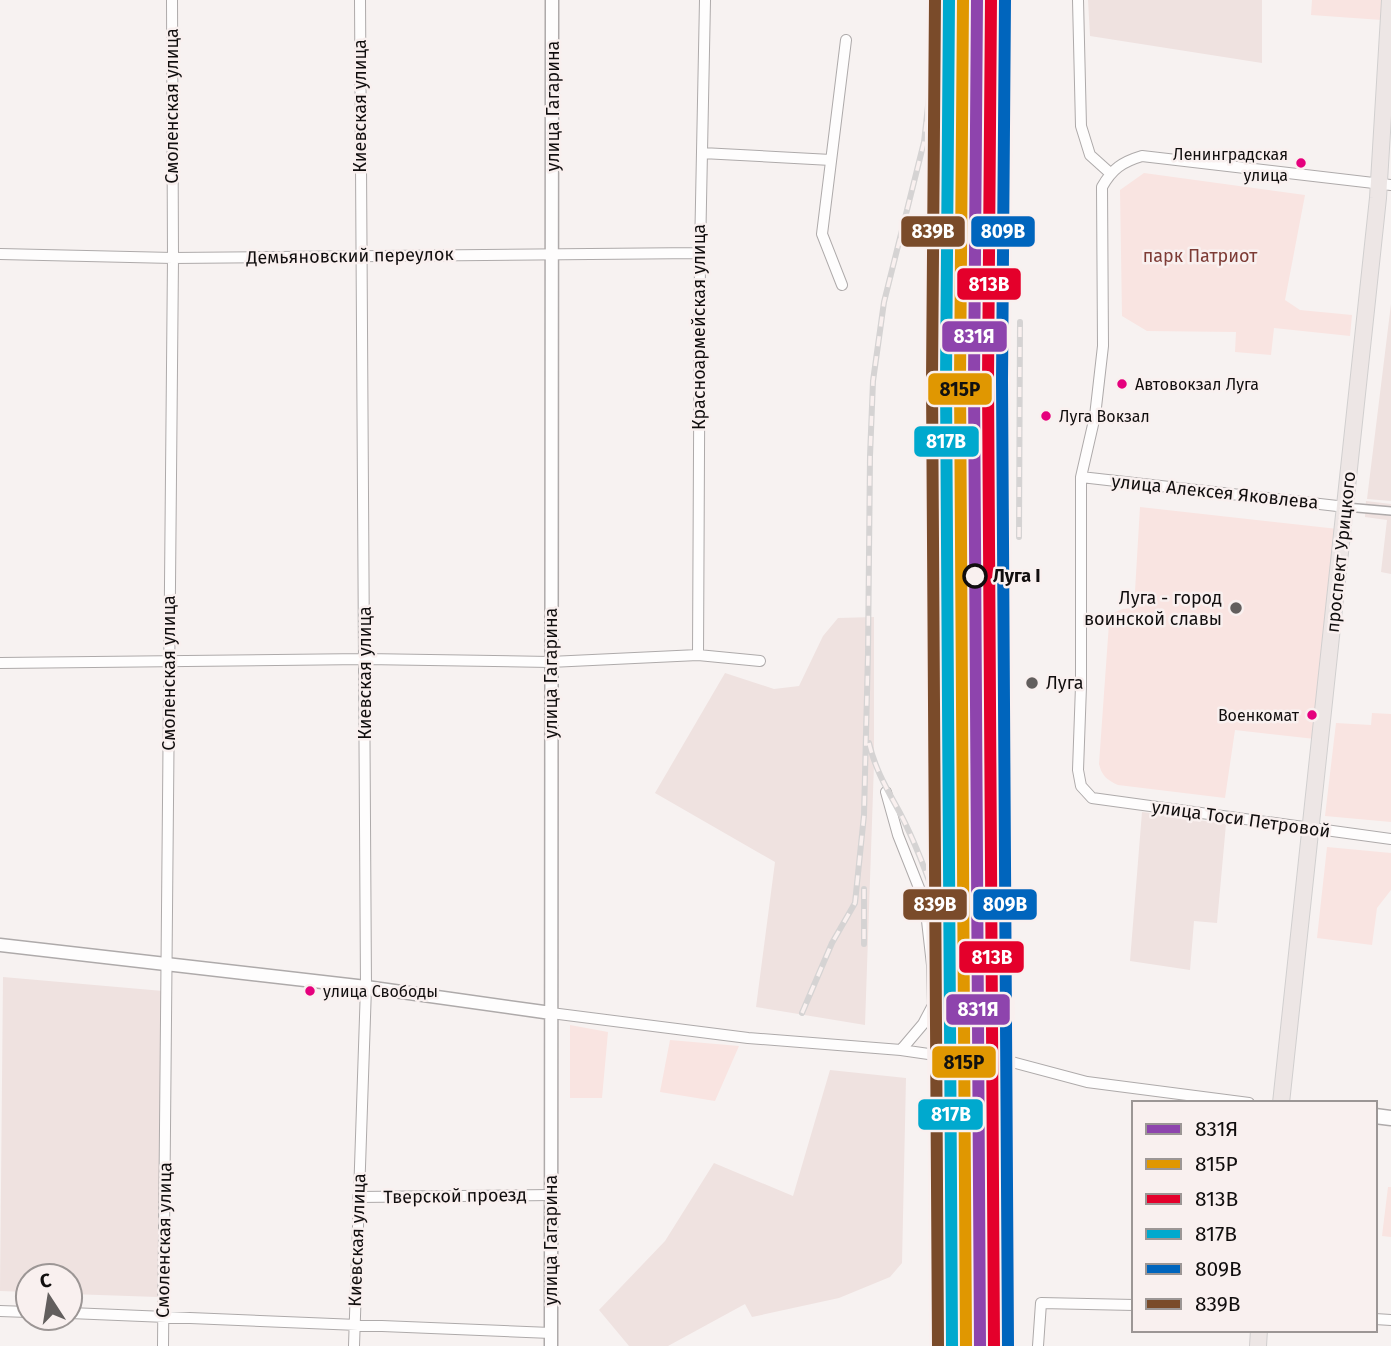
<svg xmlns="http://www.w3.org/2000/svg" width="1391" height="1346" font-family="'Fira Sans',sans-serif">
	<rect width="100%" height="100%" fill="#f7f2f1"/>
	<path fill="#efe2e0" d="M 1088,0 L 1262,0 L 1262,63 L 1090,36 Z
		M 1391,304 L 1391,501 L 1367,499 Z
		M 1366,501 L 1391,504 L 1391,574 L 1381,572 L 1387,520 L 1365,517 Z
		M 874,617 L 874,764 L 865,1025 L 756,1007 L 775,862 L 655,793 L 725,673 L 774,689 L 799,686 L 823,636 L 838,618 Z
		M 1142,812 L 1226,824 L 1217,923 L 1194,921 L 1190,970 L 1130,961 Z
		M 3,977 L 163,991 L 158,1297 L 70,1294 L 70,1276 L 28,1276 L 28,1292 L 0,1291 Z
		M 830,1070 L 906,1078 L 902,1263 L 890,1277 L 839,1298 L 752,1317 L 745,1304 L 668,1346 L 629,1346 L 599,1310 L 665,1241 L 714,1163 L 793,1196 Z"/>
	<path fill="#f9e4e1" d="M 1312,0 L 1384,0 L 1382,20 L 1311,15 Z
		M 1144,173 L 1305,195 L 1285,300 L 1300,310 L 1352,315 L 1350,336 L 1274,328 L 1271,355 L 1235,352 L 1236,332 L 1147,331 L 1122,316 L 1120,190 Z
		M 1140,507 L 1338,529 L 1315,739 L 1235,730 L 1225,798 L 1118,785 C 1107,780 1102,776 1099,764 L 1109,623 C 1113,609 1121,609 1134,608 Z
		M 1372,713 L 1391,714 L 1391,822 L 1325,816 L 1336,723 L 1371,725 Z
		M 1327,847 L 1391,853 L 1391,890 L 1377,908 L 1372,945 L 1317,938 Z
		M 570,1025 L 608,1032 L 602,1098 L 570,1098 Z
		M 670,1040 L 739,1046 L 715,1101 L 660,1092 Z
		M 1388,1187 L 1391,1187 L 1391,1237 L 1382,1236 Z"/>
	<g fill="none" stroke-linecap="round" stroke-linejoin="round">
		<g stroke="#aeaaaa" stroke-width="10">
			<path id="pedestrian" d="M 1346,507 L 1391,511"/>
		</g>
		<g stroke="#aeaaaa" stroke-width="12">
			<path id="minor" d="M 1078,0 L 1081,126 L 1090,155 L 1110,173
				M 702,153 L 831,160
				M 1391,185 L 1142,156 C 1122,162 1112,169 1102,187 L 1103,346 L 1095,416 L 1081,477 L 1081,686 L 1078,770 L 1081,786 L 1092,798 L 1391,839
				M 0,254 L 173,258 L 700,253
				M 842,285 L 822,234 L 846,40
				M 1081,477 L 1346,507
				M 698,655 L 700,253 L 705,0
				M 0,663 L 365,659 L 550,662 L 698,655 L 760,661
				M 886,792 L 898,835 L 925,903 L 932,965 L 933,1005 L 923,1024 L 901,1050
				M 551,1013 L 748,1038 L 901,1050 L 949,1057
				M 993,1057 L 1087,1082 L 1249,1103
				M 358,1197 L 551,1195
				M 0,1311 L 28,1312
				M 70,1313 L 551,1333
				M 1375,1319 L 1391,1320
				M 163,1346 L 173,258 L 172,0
				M 354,1346 L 366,987 L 360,0
				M 1038,1346 L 1041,1303 L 1134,1305"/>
		</g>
		<g stroke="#aeaaaa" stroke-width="15">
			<path id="tertiary" d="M 0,945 L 366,987 L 551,1013
				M 551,1346 L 552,0"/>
		</g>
		<g stroke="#aeaaaa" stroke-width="17">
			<path id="secondary" d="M 1375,1116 L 1391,1118"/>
		</g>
		<g stroke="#d1cfcf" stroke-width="18">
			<path id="primary" d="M 1281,1103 L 1378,198 L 1390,0
				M 1258,1346 L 1259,1330"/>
		</g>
		<use href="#pedestrian" stroke="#fefdfd" stroke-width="7"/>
		<use href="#minor" stroke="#fefdfd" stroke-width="10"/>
		<use href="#tertiary" stroke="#fefdfd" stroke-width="12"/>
		<use href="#secondary" stroke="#fefdfd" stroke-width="14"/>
		<use href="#primary" stroke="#ede6e5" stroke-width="16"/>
		<g stroke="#d5d3d3" stroke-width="6">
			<path id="rail" d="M 994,536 L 996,0
				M 1019,537 L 1020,322
				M 869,743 C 875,769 887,789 900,813 C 916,844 928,876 939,910
				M 864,889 L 864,944
				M 802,1013 L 832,943 L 855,903 L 864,815 L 868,653 L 870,456 L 873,381 L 884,302 L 924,142 L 929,97 L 931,0"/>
		</g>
		<use href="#rail" stroke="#f9f0ef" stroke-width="3.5" stroke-dasharray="10" stroke-linecap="butt"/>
		<g stroke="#f9f0ef" stroke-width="18">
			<path id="rail-1" d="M 977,0 L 974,381 L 980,1346"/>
		</g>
		<g stroke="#f9f0ef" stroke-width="18">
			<path id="rail-2" d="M 963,0 L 960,381 L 966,1346"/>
		</g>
		<g stroke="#f9f0ef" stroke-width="18">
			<path id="rail-3" d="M 991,0 L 988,381 L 994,1346"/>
		</g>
		<g stroke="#f9f0ef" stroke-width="18">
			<path id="rail-4" d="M 949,0 L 946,381 L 952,1346"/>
		</g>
		<g stroke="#f9f0ef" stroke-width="18">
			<path id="rail-5" d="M 1005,0 L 1002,381 L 1008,1346"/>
		</g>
		<g stroke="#f9f0ef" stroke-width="18">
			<path id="rail-6" d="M 935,0 L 932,381 L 938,1346"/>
		</g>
		<use href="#rail-1" stroke="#8e44ad" stroke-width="12"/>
		<use href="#rail-2" stroke="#e09701" stroke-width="12"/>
		<use href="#rail-3" stroke="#e4002b" stroke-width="12"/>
		<use href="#rail-4" stroke="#00a9ce" stroke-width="12"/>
		<use href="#rail-5" stroke="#0065bd" stroke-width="12"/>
		<use href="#rail-6" stroke="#7a4b2a" stroke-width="12"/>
	</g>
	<g fill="#e5007d" stroke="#f9f0ef" stroke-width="2.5">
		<circle cx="1301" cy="163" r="6"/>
		<circle cx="1122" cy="384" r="6"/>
		<circle cx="1046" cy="416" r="6"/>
		<circle cx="1312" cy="715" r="6"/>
		<circle cx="310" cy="991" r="6"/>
	</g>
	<circle fill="#f9f0ef" stroke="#110e0e" stroke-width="3.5" cx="975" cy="576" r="11"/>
	<g fill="#625e5d" stroke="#f9f0ef" stroke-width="2.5">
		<circle cx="1236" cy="608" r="7"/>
		<circle cx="1032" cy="683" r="7"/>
	</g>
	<g text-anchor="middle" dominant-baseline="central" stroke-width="5" stroke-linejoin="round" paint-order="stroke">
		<g font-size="16" fill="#110e0e" stroke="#f9f0ef" text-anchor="start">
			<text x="1288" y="154" text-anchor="end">Ленинградская<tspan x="1288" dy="21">улица</tspan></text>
			<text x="1135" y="384">Автовокзал Луга</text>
			<text x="1059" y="416">Луга Вокзал</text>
			<text x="1299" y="715" text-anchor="end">Военкомат</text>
			<text x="323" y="991">улица Свободы</text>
		</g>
		<g font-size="18" fill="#110e0e" stroke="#f9f0ef">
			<text transform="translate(172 106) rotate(-90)">Смоленская улица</text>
			<text transform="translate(360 106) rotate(-90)">Киевская улица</text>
			<text transform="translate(553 106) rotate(-90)">улица Гагарина</text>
			<text transform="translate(350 256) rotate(-1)">Демьяновский переулок</text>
			<text transform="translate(699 327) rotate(-90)">Красноармейская улица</text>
			<text transform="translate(1215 492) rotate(6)">улица Алексея Яковлева</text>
			<text transform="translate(1341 552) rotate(-84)">проспект Урицкого</text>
			<text transform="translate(169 673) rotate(-90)">Смоленская улица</text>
			<text transform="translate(365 673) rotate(-90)">Киевская улица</text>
			<text transform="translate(551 673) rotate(-90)">улица Гагарина</text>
			<text transform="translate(1241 819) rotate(8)">улица Тоси Петровой</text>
			<text transform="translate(455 1196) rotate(-1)">Тверской проезд</text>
			<text transform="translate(164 1240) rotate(-89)">Смоленская улица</text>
			<text transform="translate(357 1240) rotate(-88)">Киевская улица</text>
			<text transform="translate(551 1240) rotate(-90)">улица Гагарина</text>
		</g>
		<g font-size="18" fill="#7e3c36" stroke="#f9f0ef">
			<text x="1200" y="256">парк Патриот</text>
		</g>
		<g font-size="18" font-weight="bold" fill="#110e0e" stroke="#f9f0ef" text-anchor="start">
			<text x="993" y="576">Луга I</text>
		</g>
		<g font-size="18" fill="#110e0e" stroke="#f9f0ef" text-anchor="end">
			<text x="1222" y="598">Луга - город<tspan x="1222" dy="21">воинской славы</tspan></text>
			<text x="1046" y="683" text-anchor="start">Луга</text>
		</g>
	</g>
	<g stroke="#f9f0ef" stroke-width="2.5">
		<rect x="900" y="215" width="66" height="33" rx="7" fill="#7a4b2a"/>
		<rect x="970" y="215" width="66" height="33" rx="7" fill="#0065bd"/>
		<rect x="956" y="267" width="66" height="34" rx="7" fill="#e4002b"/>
		<rect x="941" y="320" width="67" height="33" rx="7" fill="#8e44ad"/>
		<rect x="927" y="372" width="66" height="34" rx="7" fill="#e09701"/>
		<rect x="913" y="425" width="67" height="33" rx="7" fill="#00a9ce"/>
		<rect x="902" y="888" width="66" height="33" rx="7" fill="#7a4b2a"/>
		<rect x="972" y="888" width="66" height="33" rx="7" fill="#0065bd"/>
		<rect x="958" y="940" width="67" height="34" rx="7" fill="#e4002b"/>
		<rect x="945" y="993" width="66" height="33" rx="7" fill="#8e44ad"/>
		<rect x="931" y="1045" width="66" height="34" rx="7" fill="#e09701"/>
		<rect x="917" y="1098" width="67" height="33" rx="7" fill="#00a9ce"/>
	</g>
	<g font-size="19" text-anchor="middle" font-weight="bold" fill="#fff">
		<text x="933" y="238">839В</text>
		<text x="1003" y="238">809В</text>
		<text x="989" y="291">813В</text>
		<text x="974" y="343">831Я</text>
		<text x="946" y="448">817В</text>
		<text x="935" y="911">839В</text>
		<text x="1005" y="911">809В</text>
		<text x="992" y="964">813В</text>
		<text x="978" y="1016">831Я</text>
		<text x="951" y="1121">817В</text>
	</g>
	<g font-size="19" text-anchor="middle" font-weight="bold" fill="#111">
		<text x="960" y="396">815Р</text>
		<text x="964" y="1069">815Р</text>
	</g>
	<rect x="1132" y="1101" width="245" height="231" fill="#f9f0ef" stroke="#9c9695" stroke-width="2"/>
	<rect x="1146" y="1124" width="35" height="10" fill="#8e44ad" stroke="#9c9695" stroke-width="2"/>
	<text x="1195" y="1136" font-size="21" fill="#110e0e">831Я</text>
	<rect x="1146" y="1159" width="35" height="10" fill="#e09701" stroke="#9c9695" stroke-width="2"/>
	<text x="1195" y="1171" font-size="21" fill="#110e0e">815Р</text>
	<rect x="1146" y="1194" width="35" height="10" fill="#e4002b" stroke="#9c9695" stroke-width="2"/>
	<text x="1195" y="1206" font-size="21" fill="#110e0e">813В</text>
	<rect x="1146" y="1229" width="35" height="10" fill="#00a9ce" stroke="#9c9695" stroke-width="2"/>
	<text x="1195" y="1241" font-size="21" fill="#110e0e">817В</text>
	<rect x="1146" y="1264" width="35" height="10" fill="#0065bd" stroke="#9c9695" stroke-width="2"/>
	<text x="1195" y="1276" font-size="21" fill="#110e0e">809В</text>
	<rect x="1146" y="1299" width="35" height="10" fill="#7a4b2a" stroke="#9c9695" stroke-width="2"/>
	<text x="1195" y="1311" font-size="21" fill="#110e0e">839В</text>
	<g transform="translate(49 1297) rotate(348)"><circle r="33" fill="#f9f0ef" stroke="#9c9695" stroke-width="2"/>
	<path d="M0-5L12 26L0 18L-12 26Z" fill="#625e5d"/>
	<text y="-10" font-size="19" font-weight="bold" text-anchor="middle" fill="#110e0e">С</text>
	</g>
</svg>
